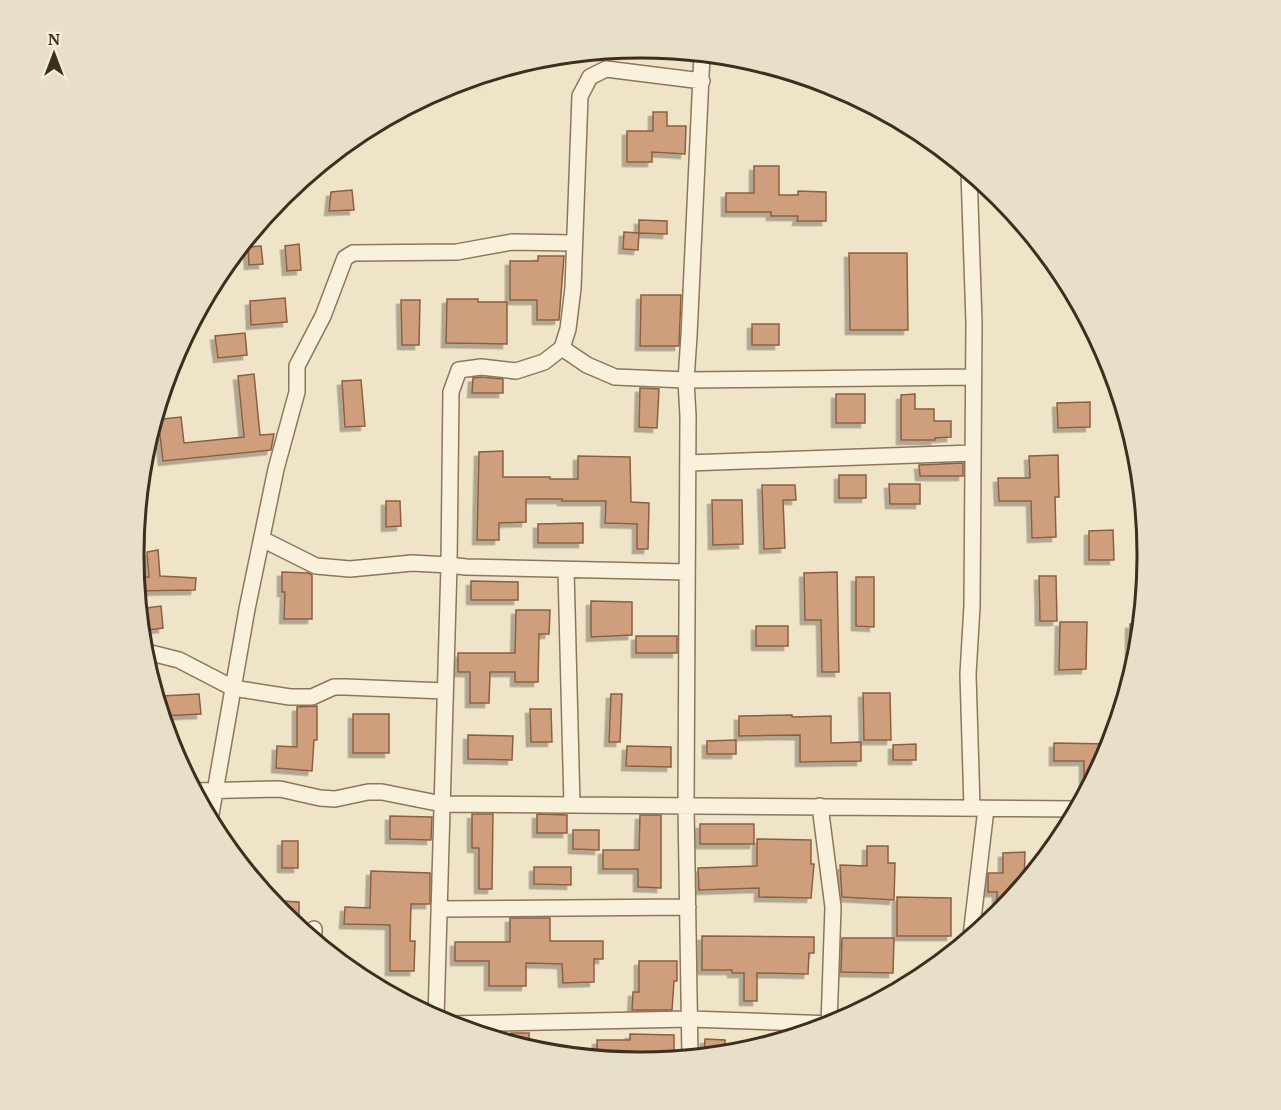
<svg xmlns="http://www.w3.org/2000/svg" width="1281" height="1110" font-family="'PT Serif',serif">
	<defs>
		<filter id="shadow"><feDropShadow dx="-4.5" dy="4.5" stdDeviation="0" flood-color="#0004"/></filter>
	</defs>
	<rect width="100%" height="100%" fill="#f0e4c8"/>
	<path fill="#e6deb5" d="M 492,73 L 481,90 L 442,89 L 447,86 Z"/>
	<path fill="#cf9f7d" stroke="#8d5f41" stroke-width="1.5" filter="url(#shadow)" d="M 653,112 L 667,112 L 667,126 L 686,126 L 685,154 L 652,152 L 652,162 L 627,162 L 627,131 L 653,131 Z
		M 754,166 L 779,166 L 779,195 L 798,195 L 798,191 L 826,192 L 826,221 L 797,221 L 798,216 L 771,216 L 771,212 L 726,212 L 726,193 L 754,193 Z
		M 352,190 L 354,210 L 329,211 L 331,192 Z
		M 639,220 L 667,221 L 667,234 L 639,233 Z
		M 624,232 L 639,233 L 638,250 L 623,249 Z
		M 299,244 L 301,270 L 287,271 L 285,246 Z
		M 261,246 L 263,264 L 249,265 L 248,247 Z
		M 849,253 L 907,253 L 908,330 L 850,330 Z
		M 538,256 L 564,256 L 559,320 L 537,320 L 537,300 L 510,300 L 510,261 L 538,261 Z
		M 641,295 L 681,295 L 679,346 L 640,346 Z
		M 285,298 L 287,322 L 251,325 L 250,301 Z
		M 447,299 L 478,299 L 478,302 L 507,302 L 507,344 L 446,343 Z
		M 401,300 L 420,300 L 419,345 L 402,345 Z
		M 752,324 L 779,324 L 779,345 L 752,345 Z
		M 245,333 L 247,355 L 218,358 L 215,336 Z
		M 254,374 L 260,435 L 274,434 L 271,450 L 163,461 L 160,435 L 149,436 L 154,420 L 181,417 L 184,443 L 244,437 L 238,376 Z
		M 481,377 L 503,379 L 503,393 L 472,393 L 473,378 Z
		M 361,380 L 365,426 L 345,427 L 342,381 Z
		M 640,388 L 659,389 L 657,428 L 639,427 Z
		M 836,394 L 865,394 L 865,423 L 836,423 Z
		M 915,394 L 915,409 L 934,409 L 934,421 L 951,421 L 951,437 L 935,438 L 935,440 L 901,440 L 901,395 Z
		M 1090,402 L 1090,427 L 1058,428 L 1057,403 Z
		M 503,451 L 503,477 L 550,477 L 550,479 L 578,479 L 578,456 L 630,457 L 631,502 L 649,503 L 648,549 L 637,549 L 637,524 L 605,523 L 606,501 L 562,501 L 562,499 L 526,499 L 526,522 L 499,523 L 499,540 L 477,540 L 479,452 Z
		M 1058,455 L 1059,497 L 1055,497 L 1056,537 L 1032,538 L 1031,501 L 999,501 L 998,478 L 1030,478 L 1029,456 Z
		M 963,463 L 963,476 L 920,476 L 919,465 Z
		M 839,475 L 866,475 L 866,498 L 839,498 Z
		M 889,484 L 920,484 L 920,504 L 890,504 Z
		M 762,485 L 795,485 L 796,500 L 783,500 L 785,548 L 764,549 Z
		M 712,500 L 742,500 L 743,544 L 713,545 Z
		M 386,501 L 400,501 L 401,526 L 386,527 Z
		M 583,523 L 583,543 L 538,543 L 538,524 Z
		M 1113,530 L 1114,560 L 1089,560 L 1089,531 Z
		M 158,550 L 160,576 L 196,578 L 195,590 L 137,591 L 136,577 L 149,577 L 147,552 Z
		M 282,572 L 308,573 L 312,575 L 312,619 L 284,619 L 285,592 L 282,592 Z
		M 837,572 L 839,672 L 822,672 L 821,620 L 805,620 L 804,573 Z
		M 1039,576 L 1056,576 L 1057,621 L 1040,621 Z
		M 856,577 L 874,577 L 874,627 L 856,626 Z
		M 471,581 L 518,582 L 518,600 L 471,600 Z
		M 591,601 L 632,602 L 632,635 L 591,637 Z
		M 161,606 L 163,628 L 141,631 L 139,609 Z
		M 516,610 L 550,610 L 549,634 L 539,634 L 538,682 L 515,682 L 515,672 L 490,672 L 489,703 L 470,703 L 470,672 L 458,672 L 458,653 L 515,653 Z
		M 1060,622 L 1087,622 L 1086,669 L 1059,670 Z
		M 1130,624 L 1141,624 L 1135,663 L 1130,663 Z
		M 756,626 L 788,626 L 788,646 L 756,646 Z
		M 636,636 L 677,636 L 677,653 L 636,653 Z
		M 863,693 L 890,693 L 891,740 L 864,740 Z
		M 199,694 L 201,714 L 163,716 L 162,696 Z
		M 611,694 L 622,694 L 620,742 L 609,742 Z
		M 317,706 L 317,740 L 314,740 L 312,771 L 276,768 L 277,746 L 297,747 L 297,707 Z
		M 530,709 L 551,709 L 552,742 L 531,742 Z
		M 353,714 L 389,714 L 389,753 L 353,753 Z
		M 792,715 L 792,717 L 831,716 L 831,743 L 861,742 L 861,761 L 800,762 L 800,735 L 739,736 L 739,716 Z
		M 468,735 L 513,736 L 512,760 L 468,759 Z
		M 736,740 L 736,754 L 707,754 L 707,741 Z
		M 1054,743 L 1110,744 L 1084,795 L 1084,761 L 1054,761 Z
		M 916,744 L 916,760 L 893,760 L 893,745 Z
		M 627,746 L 671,747 L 671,767 L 626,766 Z
		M 472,814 L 493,814 L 492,889 L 479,889 L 479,848 L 472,848 Z
		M 537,814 L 567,815 L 567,833 L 537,833 Z
		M 640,815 L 661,815 L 661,888 L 638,887 L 638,869 L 603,869 L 603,850 L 639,850 Z
		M 390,816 L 432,817 L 431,840 L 390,839 Z
		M 700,824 L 754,824 L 754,844 L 700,844 Z
		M 573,830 L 599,830 L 599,850 L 573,849 Z
		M 757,839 L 811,840 L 811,864 L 814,864 L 811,898 L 759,897 L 759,888 L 699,890 L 698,868 L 757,866 Z
		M 282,841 L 298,841 L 298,868 L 282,868 Z
		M 867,846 L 888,846 L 888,863 L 895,863 L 894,900 L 842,897 L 840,865 L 867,866 Z
		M 1025,852 L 1024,883 L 997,915 L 997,892 L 988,892 L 988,873 L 1003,873 L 1003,853 Z
		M 534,867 L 571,867 L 571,885 L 534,884 Z
		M 371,871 L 430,873 L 430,904 L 411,904 L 410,941 L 415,941 L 414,971 L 390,971 L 390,925 L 344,924 L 345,907 L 370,908 Z
		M 897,897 L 951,898 L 951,936 L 897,936 Z
		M 281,901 L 299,902 L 299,917 L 286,917 L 282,913 Z
		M 510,918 L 550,918 L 550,941 L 603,941 L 603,959 L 594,959 L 594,982 L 563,983 L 562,964 L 526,963 L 526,986 L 489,986 L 489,961 L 455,961 L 455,942 L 510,942 Z
		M 702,936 L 814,937 L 814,953 L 809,953 L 808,974 L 757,973 L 757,1001 L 744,1001 L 744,973 L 732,973 L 732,970 L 702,970 Z
		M 842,938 L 894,938 L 893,973 L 841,972 Z
		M 639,961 L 677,961 L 677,981 L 674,981 L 672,1010 L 632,1010 L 633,992 L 639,992 Z
		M 511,1033 L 529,1033 L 529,1048 L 511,1043 Z
		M 630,1034 L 674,1035 L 674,1059 L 640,1062 L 597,1058 L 597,1040 L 630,1040 Z
		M 705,1039 L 725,1040 L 725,1054 L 704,1056 Z"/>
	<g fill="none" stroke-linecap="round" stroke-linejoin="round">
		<g stroke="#8d765c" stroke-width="18">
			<path id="minor" d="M 969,172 L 974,323 L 972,606 L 968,674 L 972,807
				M 562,348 L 587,365 L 615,377 L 686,380 L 973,377
				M 688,463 L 972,453
				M 262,539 L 316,566 L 350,569 L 412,563 L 449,565 L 451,392 L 459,370 L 481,367 L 516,371 L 544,362 L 562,348 L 568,329 L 573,288 L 580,96 L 590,77 L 606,69 L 702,81
				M 566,570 L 572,805
				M 143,651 L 179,660 L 233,688 L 290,697 L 312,697 L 334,687 L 345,687 L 445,691
				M 194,791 L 280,789 L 320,798 L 335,799 L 368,792 L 382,792 L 442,804 L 1077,809
				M 820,806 L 833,907 L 829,1025
				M 210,820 L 247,609 L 276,469 L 297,392 L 297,366 L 323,316 L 345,258 L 353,253 L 457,252 L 512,242 L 574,243
				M 439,909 L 688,907
				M 971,936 L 986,809
				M 314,940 L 314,929
				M 436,1018 L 449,565 L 466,567 L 687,572
				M 449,1024 L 690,1019 L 834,1024
				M 690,1057 L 686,806 L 688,416 L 686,380 L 689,336 L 702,54"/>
		</g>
		<use href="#minor" stroke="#faf1dc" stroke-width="15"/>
	</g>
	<path d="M0 0H1281V1110H0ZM640 58H641A496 496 0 0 1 1137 554V556A496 496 0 0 1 641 1052H640A496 496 0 0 1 144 556V554A496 496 0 0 1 640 58Z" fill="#e8dfc9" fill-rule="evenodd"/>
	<path fill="none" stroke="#3d2e20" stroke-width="3" d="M640 58H641A496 496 0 0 1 1137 554V556A496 496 0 0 1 641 1052H640A496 496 0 0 1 144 556V554A496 496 0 0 1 640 58Z"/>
	<g transform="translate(54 54)" stroke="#f7eed8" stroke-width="4.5" paint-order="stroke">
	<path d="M0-4.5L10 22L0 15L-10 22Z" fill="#3d2e20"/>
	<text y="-9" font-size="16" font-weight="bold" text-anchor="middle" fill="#3d2e20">N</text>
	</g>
</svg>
